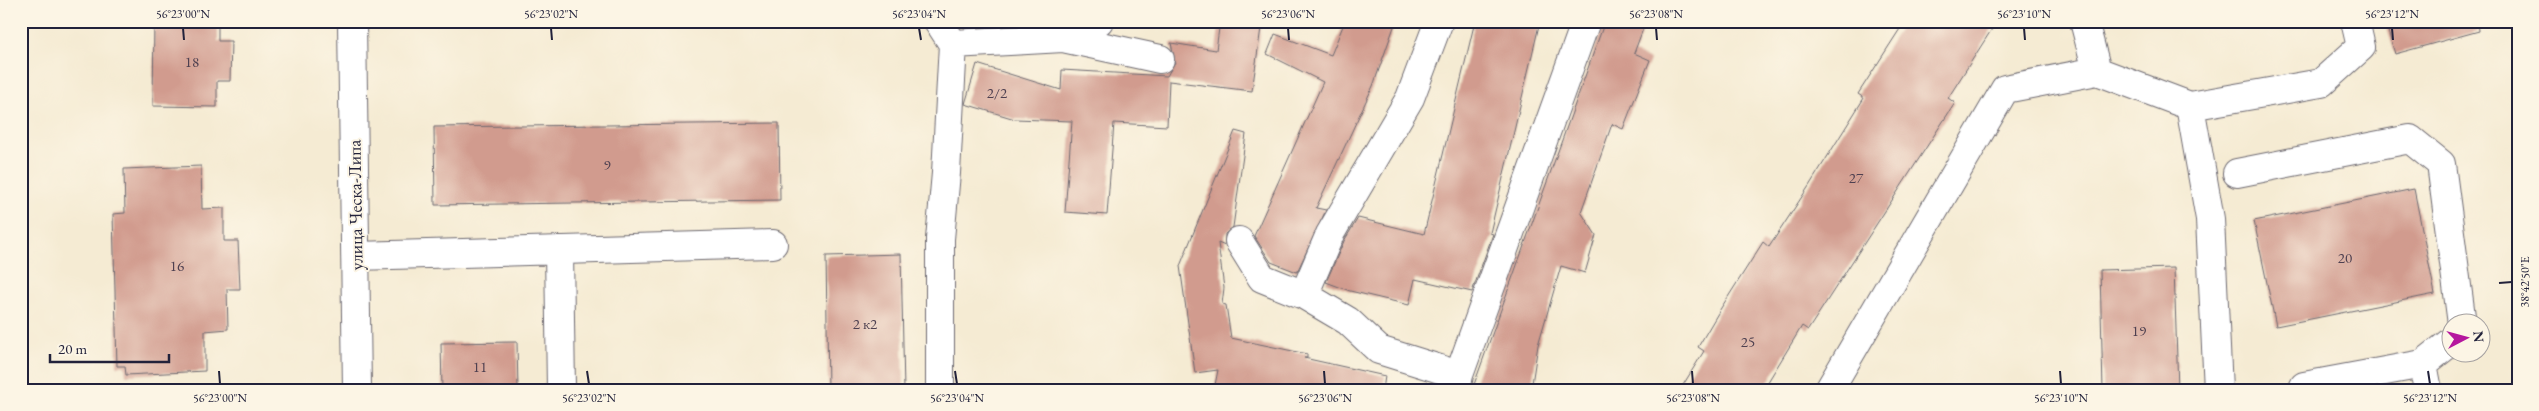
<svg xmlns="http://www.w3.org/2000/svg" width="2539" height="411" font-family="'EB Garamond',serif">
	<rect width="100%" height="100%" fill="#fcf5e5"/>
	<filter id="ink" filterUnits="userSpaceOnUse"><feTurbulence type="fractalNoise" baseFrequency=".02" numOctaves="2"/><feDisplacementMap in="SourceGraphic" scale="10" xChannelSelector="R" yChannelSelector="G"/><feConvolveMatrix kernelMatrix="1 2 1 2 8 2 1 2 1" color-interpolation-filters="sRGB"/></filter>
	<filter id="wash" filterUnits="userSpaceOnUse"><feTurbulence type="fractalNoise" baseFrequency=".0096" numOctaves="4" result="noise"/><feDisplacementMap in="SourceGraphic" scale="20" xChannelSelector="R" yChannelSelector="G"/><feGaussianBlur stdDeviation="1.12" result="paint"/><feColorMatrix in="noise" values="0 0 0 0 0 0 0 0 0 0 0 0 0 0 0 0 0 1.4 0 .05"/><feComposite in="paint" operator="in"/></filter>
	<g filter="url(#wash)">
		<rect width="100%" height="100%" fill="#f5ebd3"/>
		<g id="blocks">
			<path fill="#d19b8e" d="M 154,21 L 218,21 L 218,41 L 231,41 L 230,81 L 217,81 L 217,107 L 153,106 Z
				M 1220,21 L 1262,21 L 1252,91 L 1169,81 L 1167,126 L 1114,123 L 1107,215 L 1065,212 L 1072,121 L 1015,119 L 965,104 L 977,64 L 1061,90 L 1062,70 L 1167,76 L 1175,62 L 1171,43 L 1216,50 Z
				M 1345,21 L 1396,21 L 1373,86 L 1316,208 L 1326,210 L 1297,272 L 1271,262 L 1254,236 L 1323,82 L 1267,54 L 1275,34 L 1331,55 Z
				M 1475,21 L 1540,21 L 1490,233 L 1493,234 L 1472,292 L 1415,279 L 1409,305 L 1350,291 L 1326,282 L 1344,241 L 1358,218 L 1424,234 Z
				M 1605,21 L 1646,21 L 1634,53 L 1650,60 L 1623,129 L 1612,124 L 1581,212 L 1596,235 L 1585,273 L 1561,266 L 1538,345 L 1531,390 L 1472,390 Z
				M 1905,21 L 1997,21 L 1948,98 L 1955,103 L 1808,330 L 1802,326 L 1763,390 L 1680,390 L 1704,351 L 1698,347 L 1721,308 L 1763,242 L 1769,247 L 1809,186 L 1864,98 L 1858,94 Z
				M 2385,21 L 2478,21 L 2479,31 L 2395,54 Z
				M 779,123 L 780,200 L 435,205 L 434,127 Z
				M 1235,131 L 1246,134 L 1233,227 L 1225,234 L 1225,246 L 1218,243 L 1224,288 L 1222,304 L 1226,305 L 1231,338 L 1307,354 L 1307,358 L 1304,358 L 1385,376 L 1383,390 L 1214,390 L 1218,370 L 1195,373 L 1180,266 Z
				M 201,166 L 202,209 L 224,208 L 224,241 L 238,241 L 240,289 L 227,289 L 228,329 L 205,331 L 205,371 L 126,375 L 125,366 L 117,366 L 113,214 L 125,213 L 124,169 Z
				M 2414,189 L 2435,294 L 2276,326 L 2254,221 Z
				M 901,254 L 904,390 L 828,390 L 826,256 Z
				M 2174,268 L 2178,390 L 2103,390 L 2100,270 Z
				M 517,342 L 518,390 L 442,390 L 441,343 Z"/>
		</g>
	</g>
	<g filter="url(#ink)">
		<use href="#blocks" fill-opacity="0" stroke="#6c6870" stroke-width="1"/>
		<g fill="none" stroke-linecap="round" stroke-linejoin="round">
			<g stroke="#6c6870" stroke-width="30">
				<path id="minor" d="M 352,21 L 357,390
					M 938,21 L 953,44 L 1063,38 L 1160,59
					M 1063,38 L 1099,21
					M 2097,71 L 2190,106
					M 2237,173 L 2410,139 L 2441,164 L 2462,324
					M 1239,241 L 1262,278 L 1304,295 L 1348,321 L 1379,350 L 1459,375
					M 559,250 L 561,390
					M 356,256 L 773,244
					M 1304,295 L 1330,234 L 1410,98 L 1439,21
					M 2304,386 L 2423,364
					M 940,390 L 940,239 L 946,173 L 953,44
					M 1456,390 L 1459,375 L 1586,21
					M 1829,390 L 2005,89 L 2097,71 L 2084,21
					M 2218,390 L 2210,219 L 2190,106 L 2321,83 L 2361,47 L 2355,21
					M 2428,390 L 2423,364 L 2452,341"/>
			</g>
			<use href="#minor" stroke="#fff" stroke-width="28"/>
		</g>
	</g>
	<path fill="none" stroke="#22223b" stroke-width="2" d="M 183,28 L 184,40M 551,28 L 552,40M 919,28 L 921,40M 1288,28 L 1289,40M 1656,28 L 1657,40M 2024,28 L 2025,40M 2392,28 L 2393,40M 2499,283 L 2512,282M 219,371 L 220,384M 587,371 L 589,384M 955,371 L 957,384M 1324,371 L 1325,384M 1692,371 L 1693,384M 2060,371 L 2061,384M 2428,371 L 2430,384"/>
	<g text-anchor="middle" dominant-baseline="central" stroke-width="4" stroke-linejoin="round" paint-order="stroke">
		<g font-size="15" fill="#4e4050">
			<text x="192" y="61">18</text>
			<text x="997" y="92">2/2</text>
			<text x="607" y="164">9</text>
			<text x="1856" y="177">27</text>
			<text x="2345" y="257">20</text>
			<text x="177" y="265">16</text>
			<text x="865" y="323">2 к2</text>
			<text x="2139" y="330">19</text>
			<text x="1748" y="341">25</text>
			<text x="480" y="366">11</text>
		</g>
		<g font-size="18" fill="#22223b" stroke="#fcf5e5">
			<text transform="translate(355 205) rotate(-91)">улица Ческа-Липа</text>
		</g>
	</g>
	<rect width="2539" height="411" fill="none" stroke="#fcf5e5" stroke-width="55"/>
	<g transform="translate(2466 338) rotate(84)"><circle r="24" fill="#fcf5e5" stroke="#a5a1a1"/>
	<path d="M0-4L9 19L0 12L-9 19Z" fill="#b5179e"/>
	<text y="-8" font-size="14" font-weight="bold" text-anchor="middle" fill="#22223b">N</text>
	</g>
	<path d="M50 354v8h119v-8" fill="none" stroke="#22223b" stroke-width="2.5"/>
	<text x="58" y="354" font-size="15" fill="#22223b" stroke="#fcf5e5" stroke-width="4" paint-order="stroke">20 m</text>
	<rect x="28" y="28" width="2484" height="356" fill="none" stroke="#22223b" stroke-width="2"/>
	<g font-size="12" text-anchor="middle" fill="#22223b">
		<text x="183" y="18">56°23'00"N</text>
		<text x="551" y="18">56°23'02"N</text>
		<text x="919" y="18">56°23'04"N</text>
		<text x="1288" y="18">56°23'06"N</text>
		<text x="1656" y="18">56°23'08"N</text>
		<text x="2024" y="18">56°23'10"N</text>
		<text x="2392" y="18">56°23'12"N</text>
		<text transform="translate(2525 282) rotate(-90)" y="4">38°42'50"E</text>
		<text x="220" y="402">56°23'00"N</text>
		<text x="589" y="402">56°23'02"N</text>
		<text x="957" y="402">56°23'04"N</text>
		<text x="1325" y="402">56°23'06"N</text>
		<text x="1693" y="402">56°23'08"N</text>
		<text x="2061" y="402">56°23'10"N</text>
		<text x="2430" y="402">56°23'12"N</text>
	</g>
</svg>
